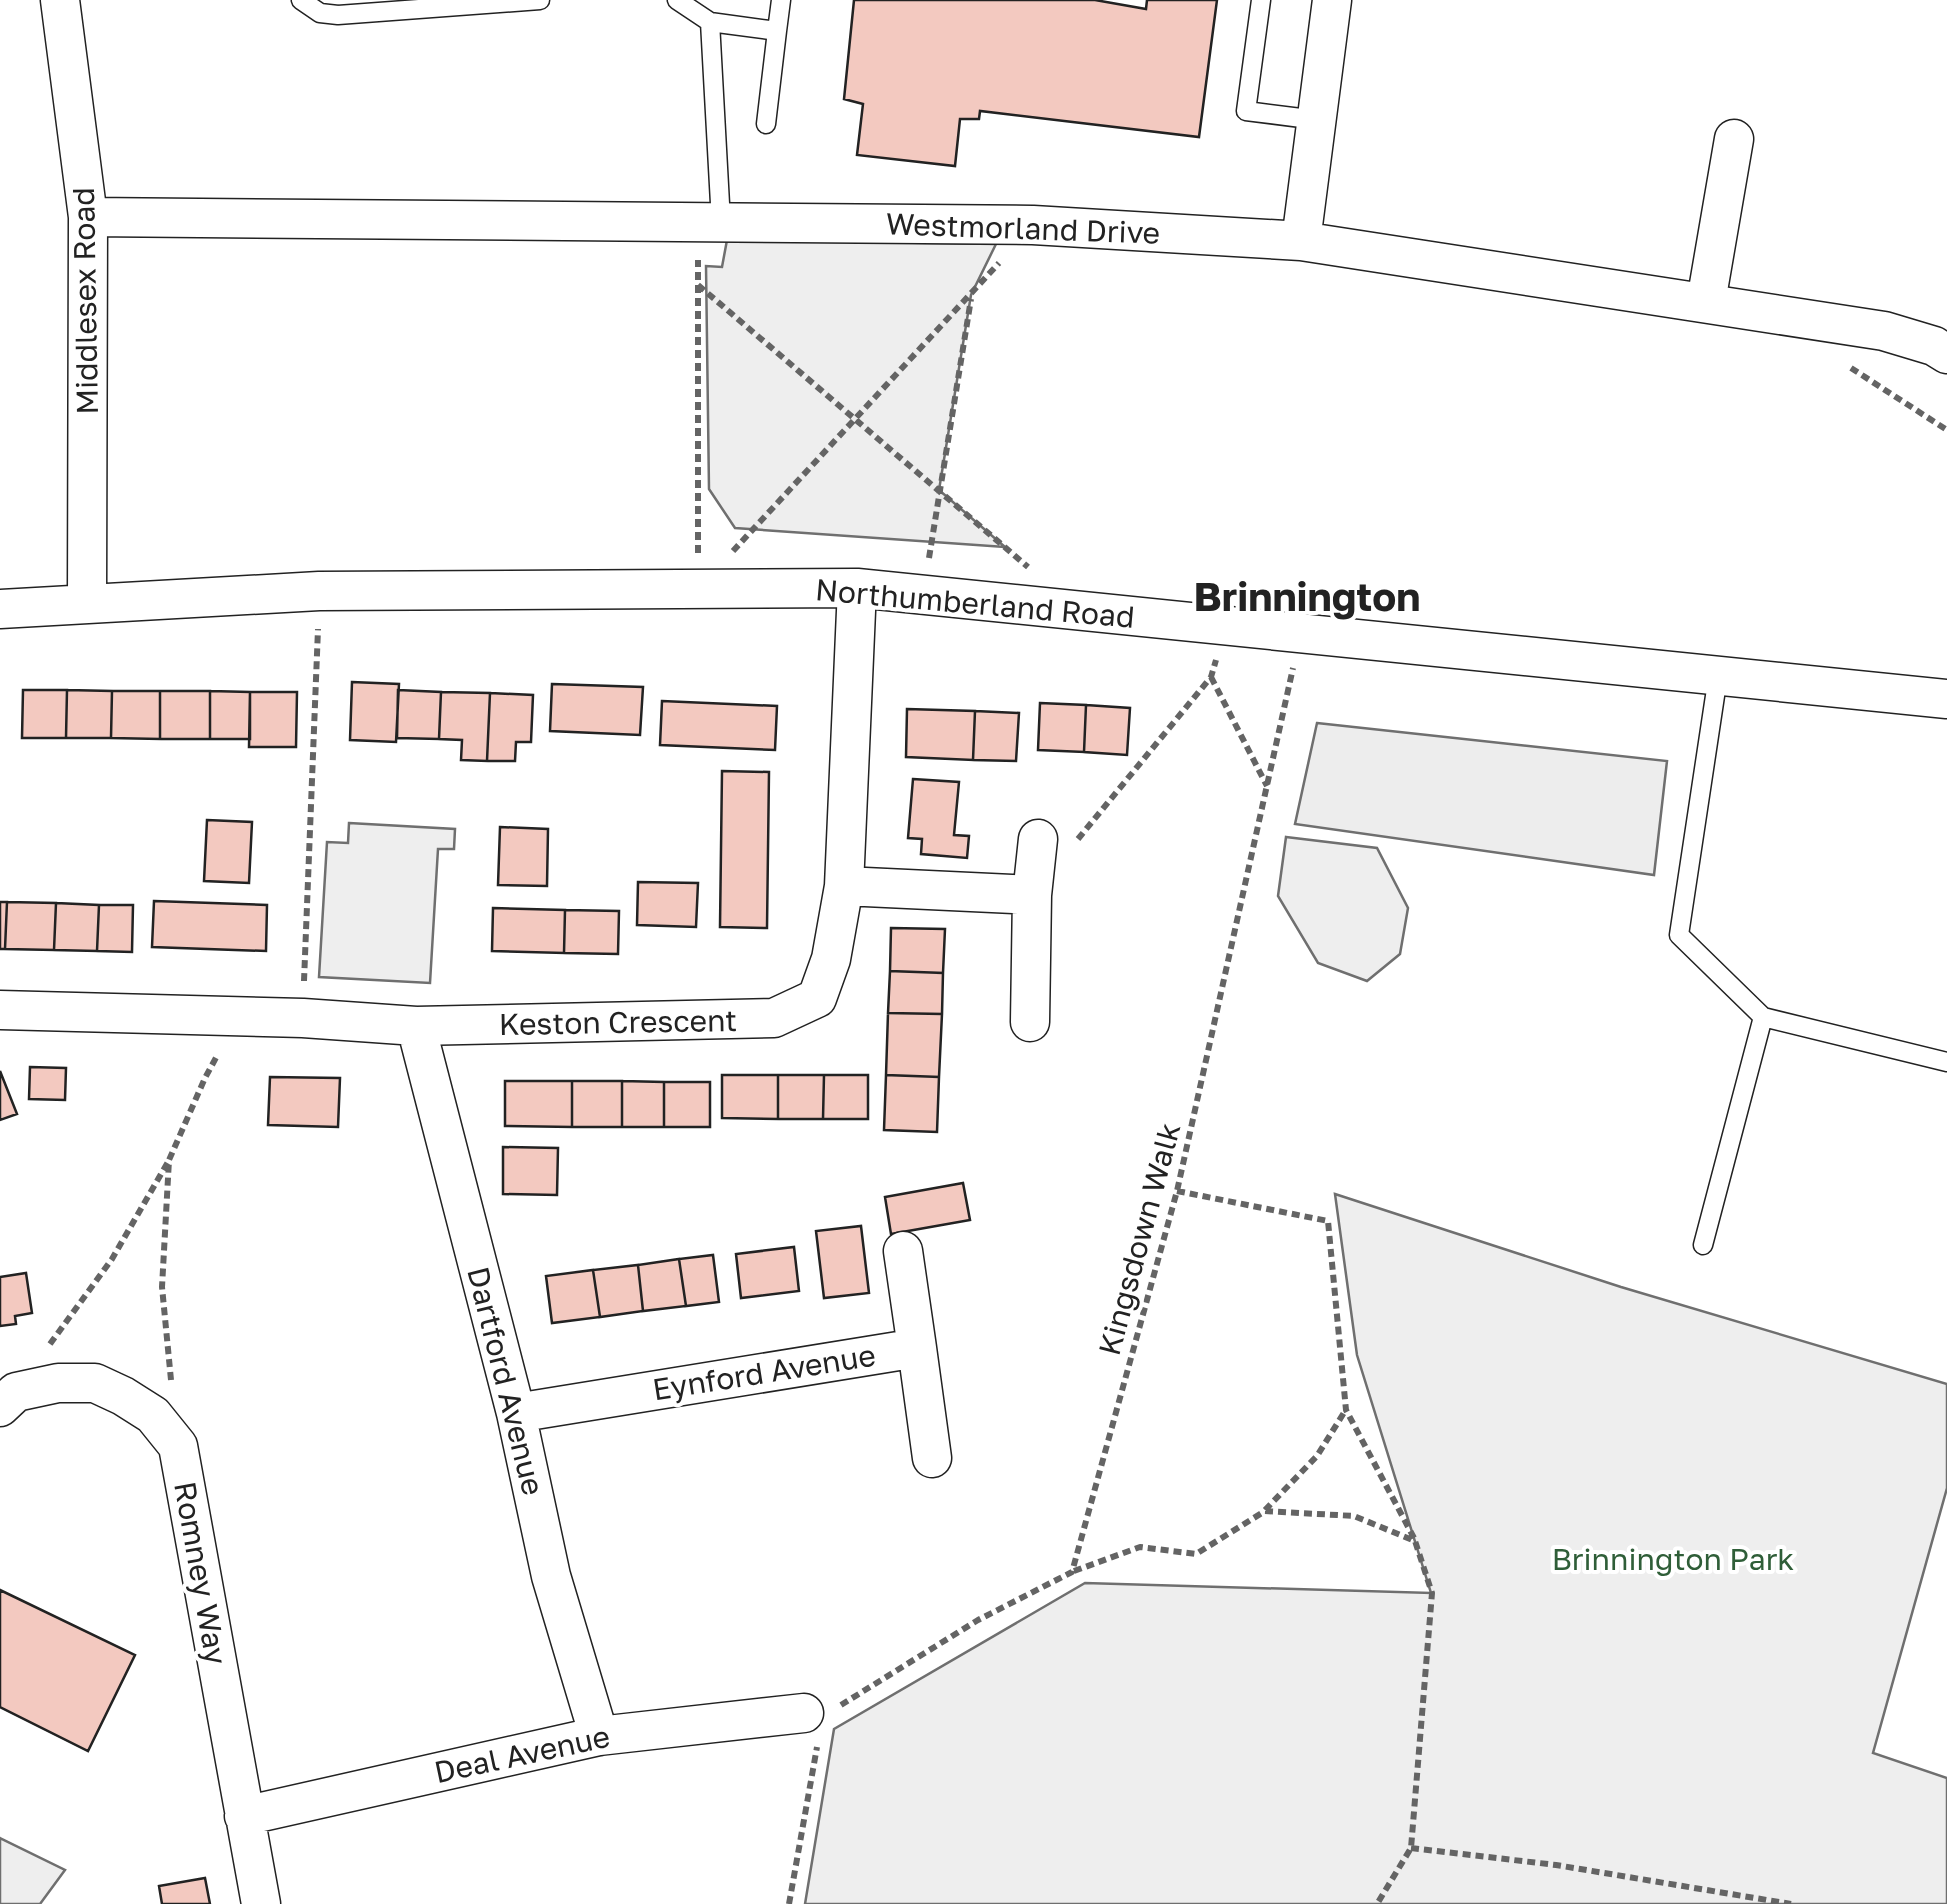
<svg xmlns="http://www.w3.org/2000/svg" width="1947" height="1904" font-family="'Golos Text',sans-serif">
	<rect width="100%" height="100%" fill="#fff"/>
	<path fill="#eee" stroke="#6f6f6f" stroke-width="2.5" d="M 727,240 L 996,244 L 971,295 L 939,490 L 1005,547 L 735,528 L 709,489 L 706,266 L 722,267 Z
		M 349,823 L 455,829 L 454,849 L 438,849 L 430,983 L 319,977 L 327,842 L 348,843 Z
		M 1286,837 L 1377,848 L 1408,908 L 1400,954 L 1367,981 L 1318,963 L 1278,896 Z
		M 1335,1194 L 1621,1287 L 1947,1384 L 1947,1488 L 1873,1753 L 1947,1778 L 1947,1904 L 805,1904 L 834,1729 L 1085,1583 L 1431,1593 L 1357,1355 Z
		M 0,1838 L 65,1870 L 40,1904 L 0,1904 Z"/>
	<path fill="#ededed" stroke="#6f6f6f" stroke-width="2.5" d="M 1317,723 L 1667,761 L 1654,875 L 1295,824 Z"/>
	<path fill="#f3c9c0" stroke="#222" stroke-width="2.5" d="M 854,0 L 1095,0 L 1146,9 L 1147,0 L 1217,0 L 1199,137 L 980,111 L 979,119 L 960,119 L 955,166 L 857,155 L 863,104 L 844,99 Z
		M 352,682 L 399,684 L 396,742 L 350,740 Z
		M 552,684 L 643,687 L 640,735 L 550,731 Z
		M 23,690 L 67,690 L 66,738 L 22,738 Z
		M 67,690 L 112,691 L 111,738 L 66,738 Z
		M 398,690 L 441,692 L 439,739 L 397,738 Z
		M 112,691 L 160,691 L 160,739 L 111,738 Z
		M 160,691 L 210,691 L 210,739 L 160,739 Z
		M 210,691 L 250,692 L 250,739 L 210,739 Z
		M 250,692 L 297,692 L 296,747 L 249,747 Z
		M 441,692 L 490,693 L 487,761 L 461,760 L 462,740 L 439,739 Z
		M 490,693 L 533,695 L 531,742 L 516,742 L 515,761 L 487,761 Z
		M 662,701 L 777,706 L 775,750 L 660,745 Z
		M 1040,703 L 1086,705 L 1084,752 L 1038,750 Z
		M 1086,705 L 1130,708 L 1127,755 L 1084,752 Z
		M 907,709 L 975,711 L 973,760 L 906,757 Z
		M 975,711 L 1019,713 L 1016,761 L 973,760 Z
		M 722,771 L 769,772 L 767,928 L 720,927 Z
		M 913,779 L 959,782 L 954,835 L 969,836 L 967,858 L 921,854 L 922,839 L 908,838 Z
		M 207,820 L 252,822 L 249,883 L 204,881 Z
		M 500,827 L 548,829 L 547,886 L 498,885 Z
		M 638,882 L 698,883 L 696,927 L 637,925 Z
		M 154,901 L 267,905 L 266,951 L 152,947 Z
		M 0,902 L 7,902 L 5,949 L 0,949 Z
		M 7,902 L 56,903 L 54,950 L 5,949 Z
		M 56,903 L 99,905 L 97,951 L 54,950 Z
		M 99,905 L 133,905 L 132,952 L 97,951 Z
		M 493,908 L 565,910 L 564,953 L 492,951 Z
		M 565,910 L 619,911 L 618,954 L 564,953 Z
		M 891,928 L 945,929 L 943,973 L 890,971 Z
		M 890,971 L 943,973 L 942,1014 L 888,1013 Z
		M 888,1013 L 942,1014 L 939,1077 L 886,1075 Z
		M 30,1067 L 66,1068 L 65,1100 L 29,1099 Z
		M 0,1071 L 17,1114 L 0,1120 Z
		M 722,1075 L 778,1075 L 778,1119 L 722,1118 Z
		M 778,1075 L 824,1075 L 823,1119 L 778,1119 Z
		M 824,1075 L 868,1075 L 868,1119 L 823,1119 Z
		M 886,1075 L 939,1077 L 937,1132 L 884,1130 Z
		M 270,1077 L 340,1078 L 338,1127 L 268,1125 Z
		M 505,1081 L 572,1081 L 572,1127 L 505,1126 Z
		M 572,1081 L 622,1081 L 622,1127 L 572,1127 Z
		M 622,1081 L 664,1082 L 664,1127 L 622,1127 Z
		M 664,1082 L 710,1082 L 710,1127 L 664,1127 Z
		M 503,1147 L 558,1148 L 557,1195 L 503,1194 Z
		M 963,1183 L 970,1220 L 891,1234 L 885,1197 Z
		M 861,1226 L 869,1293 L 824,1298 L 816,1231 Z
		M 794,1247 L 799,1291 L 741,1298 L 736,1254 Z
		M 713,1255 L 719,1302 L 686,1306 L 679,1259 Z
		M 679,1259 L 686,1306 L 643,1311 L 638,1265 Z
		M 638,1265 L 643,1311 L 600,1317 L 593,1270 Z
		M 593,1270 L 600,1317 L 552,1323 L 546,1276 Z
		M 26,1273 L 32,1313 L 15,1316 L 16,1324 L 0,1326 L 0,1277 Z
		M 0,1590 L 135,1655 L 88,1751 L 0,1707 Z
		M 205,1878 L 210,1904 L 162,1904 L 159,1886 Z"/>
	<g fill="none" stroke-linecap="round" stroke-linejoin="round">
		<g stroke="#222" stroke-width="21">
			<path id="service" d="M 301,0 L 320,13 L 338,15 L 540,0
				M 677,0 L 710,22
				M 1261,0 L 1246,111 L 1317,120
				M 766,124 L 777,31
				M 721,222 L 710,22 L 777,31 L 781,0
				M 1763,1017 L 1947,1062
				M 1703,1245 L 1763,1017 L 1679,935 L 1718,676"/>
		</g>
		<g stroke="#222" stroke-width="41">
			<path id="minor" d="M 60,0 L 88,217 L 87,603
				M 88,217 L 1033,225 L 1301,241 L 1884,331 L 1934,346 L 1947,354
				M 1301,241 L 1332,0
				M 1706,302 L 1734,139
				M 0,609 L 319,591 L 857,588 L 1947,699
				M 844,886 L 1032,895
				M 0,1010 L 303,1018 L 416,1026 L 774,1018 L 817,998 L 831,959 L 844,886 L 857,588
				M 1030,1022 L 1032,895 L 1038,839
				M 416,1026 L 516,1413 L 551,1576 L 599,1736
				M 917,1348 L 932,1458
				M 0,1407 L 16,1392 L 58,1383 L 95,1383 L 123,1396 L 153,1415 L 178,1446 L 261,1904
				M 516,1413 L 917,1348 L 903,1251
				M 244,1816 L 599,1736 L 804,1713"/>
		</g>
		<path stroke="#646464" stroke-width="6" stroke-dasharray="8 5" stroke-linecap="butt" d="M 698,285 L 1028,567
			M 1851,368 L 1947,430
			M 733,551 L 999,263
			M 698,553 L 698,260
			M 929,558 L 971,299
			M 1211,677 L 1267,786
			M 1078,839 L 1211,677 L 1216,660
			M 304,981 L 318,629
			M 1177,1191 L 1328,1221 L 1346,1410 L 1414,1538
			M 50,1344 L 112,1259 L 168,1162
			M 171,1380 L 162,1287 L 169,1160 L 205,1078 L 218,1054
			M 1265,1510 L 1317,1456 L 1345,1411
			M 1074,1571 L 1140,1547 L 1196,1554 L 1265,1511 L 1354,1516 L 1415,1541 L 1432,1593 L 1411,1848 L 1377,1904
			M 841,1705 L 978,1620 L 1072,1572 L 1177,1191 L 1293,668
			M 1411,1848 L 1556,1865 L 1791,1904
			M 789,1904 L 817,1747"/>
		<use href="#service" stroke="#fff" stroke-width="18"/>
		<use href="#minor" stroke="#fff" stroke-width="38"/>
	</g>
	<g text-anchor="middle" dominant-baseline="central" stroke-width="8" stroke-linejoin="round" paint-order="stroke">
		<g font-size="30" fill="#222" stroke="#fff">
			<text transform="translate(1023 228) rotate(2)">Westmorland Drive</text>
			<text transform="translate(85 301) rotate(-91)">Middlesex Road</text>
			<text transform="translate(975 603) rotate(5)">Northumberland Road</text>
			<text transform="translate(618 1022) rotate(-1)">Keston Crescent</text>
			<text transform="translate(1139 1239) rotate(-75)">Kingsdown Walk</text>
			<text transform="translate(764 1372) rotate(-9)">Eynford Avenue</text>
			<text transform="translate(506 1381) rotate(76)">Dartford Avenue</text>
			<text transform="translate(201 1573) rotate(80)">Romney Way</text>
			<text transform="translate(522 1754) rotate(-12)">Deal Avenue</text>
		</g>
		<g font-size="30" fill="#2f5e38" stroke="#fff">
			<text x="1673" y="1559">Brinnington Park</text>
		</g>
		<g font-size="40" font-weight="bold" fill="#222" stroke="#fff">
			<text x="1307" y="596">Brinnington</text>
		</g>
	</g>
</svg>
